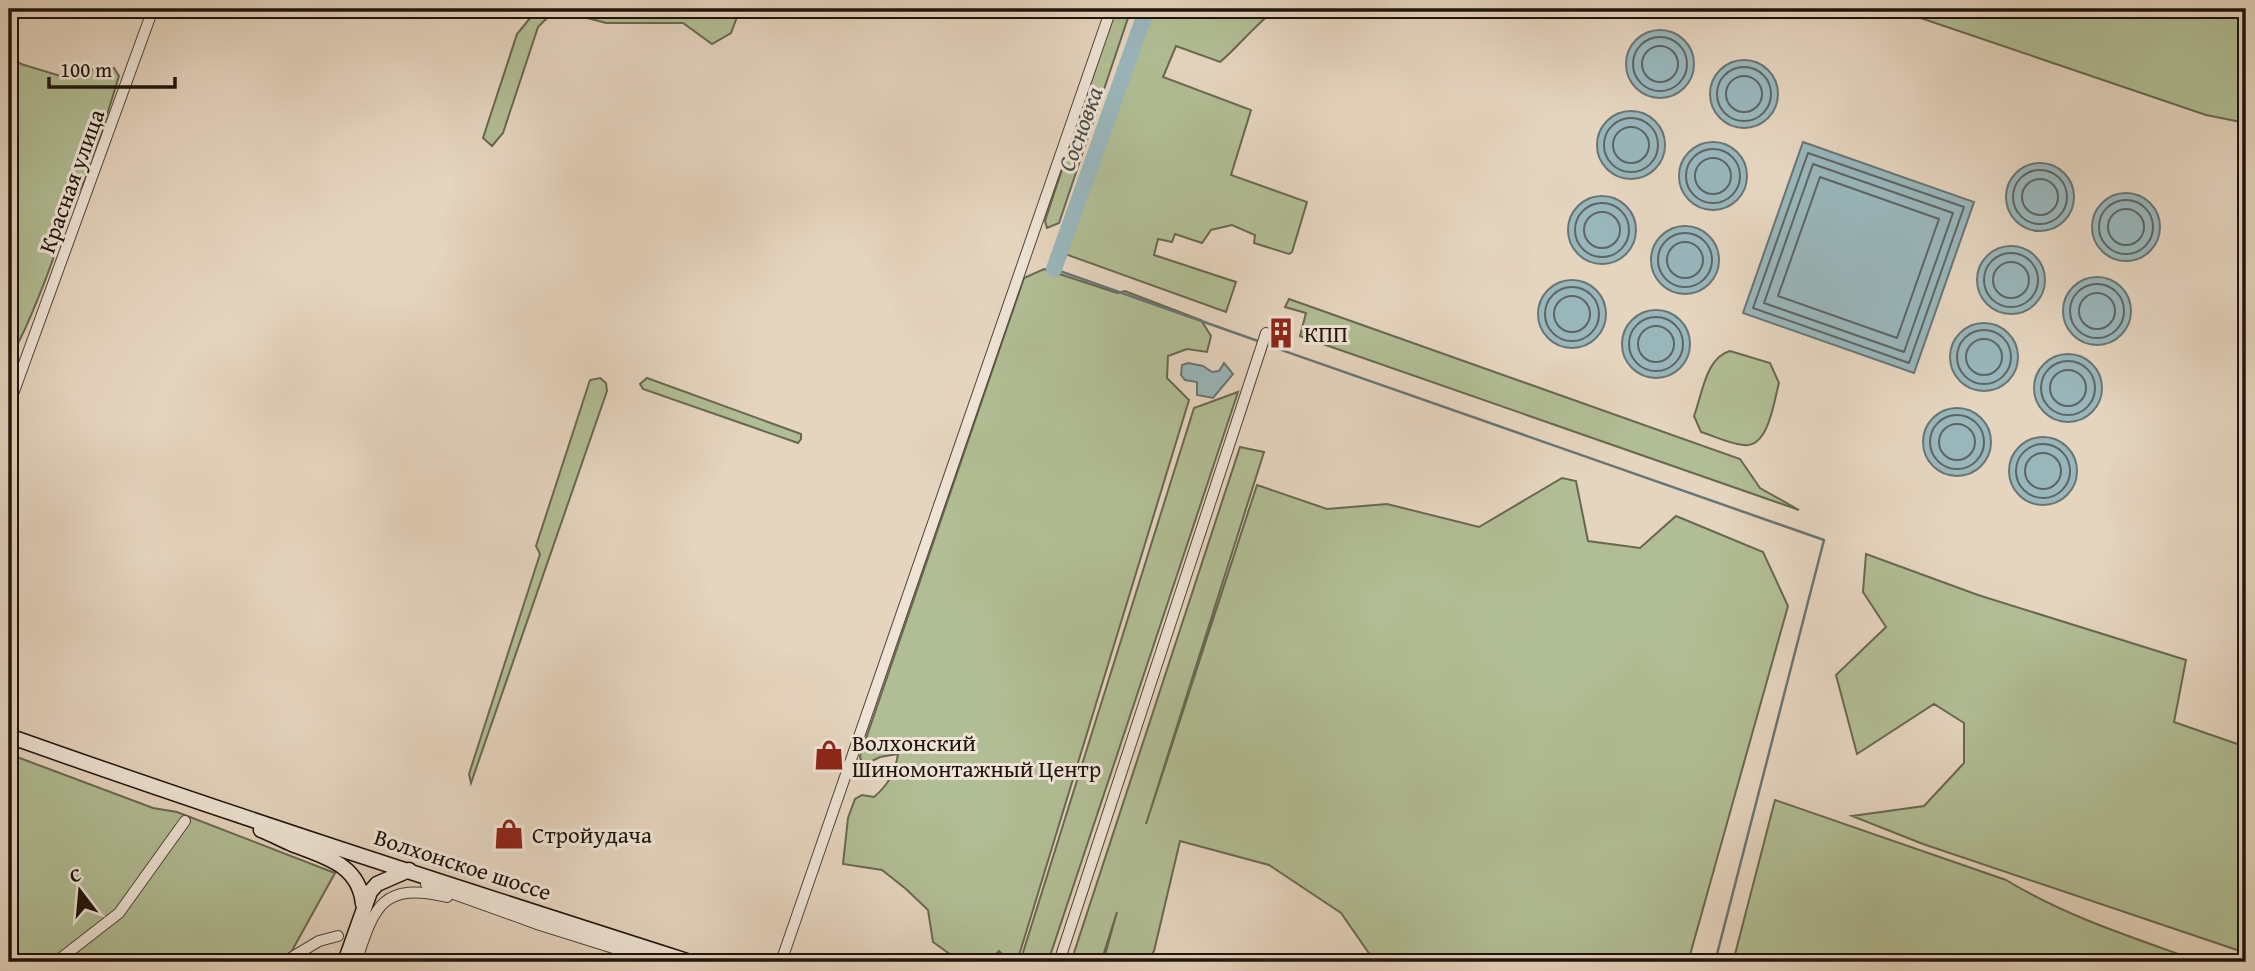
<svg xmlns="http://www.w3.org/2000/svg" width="2255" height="971" font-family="'Gentium Book Plus',serif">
	<rect width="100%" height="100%" fill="#e5d4be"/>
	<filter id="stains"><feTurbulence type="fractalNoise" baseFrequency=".00286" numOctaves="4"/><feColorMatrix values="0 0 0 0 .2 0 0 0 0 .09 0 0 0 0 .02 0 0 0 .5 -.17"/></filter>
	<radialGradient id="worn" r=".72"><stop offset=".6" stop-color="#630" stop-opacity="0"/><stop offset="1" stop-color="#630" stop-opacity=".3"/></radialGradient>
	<path fill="#b1bd94" stroke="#686850" stroke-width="2" d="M 532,9 L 740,9 L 731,33 L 712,44 L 683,23 L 606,23 L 565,12 L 552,13 L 538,27 L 503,133 L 492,146 L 483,138 L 517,34 L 531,17 Z
		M 1115,9 L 1131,9 L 1059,223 L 1047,228 L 1045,221 Z
		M 1168,9 L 1282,9 L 1299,16 C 1292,14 1284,9 1277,10 C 1269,10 1232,53 1220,62 L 1176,46 L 1163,77 L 1251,110 L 1231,175 L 1307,202 L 1292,252 L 1289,254 L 1254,243 L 1255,235 L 1232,225 L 1211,230 L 1202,243 L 1175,234 L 1172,242 L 1158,239 L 1154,255 L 1236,282 L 1226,312 L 1065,254 L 1146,21 Z
		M 1894,9 L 2246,9 L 2246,123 L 2206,115 Z
		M 9,55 L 21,64 L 67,78 L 84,70 L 114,68 L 119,76 L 90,170 L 74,200 L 59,219 C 60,225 61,230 60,235 C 57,253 20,349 9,356 Z
		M 1044,269 L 1117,293 L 1125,291 L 1201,320 L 1211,336 L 1207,352 L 1187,349 L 1168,356 L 1167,378 L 1189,400 L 1017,962 L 1006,962 L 1007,959 L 999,951 L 989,962 L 961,962 L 933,942 L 928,910 L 906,889 L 882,870 L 843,864 L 848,818 L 855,799 L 862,795 L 874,797 C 888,785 895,773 898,754 L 880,757 L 862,766 L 860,756 L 1024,278 Z
		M 1289,299 L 1740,459 L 1760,488 L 1799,510 L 1300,336 L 1306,313 L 1285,307 Z
		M 1730,351 L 1770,363 L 1779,383 C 1774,400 1769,448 1744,445 C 1730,444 1714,436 1701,432 L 1694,416 C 1702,395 1706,357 1730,351 Z
		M 600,378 L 606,383 L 607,391 L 471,783 L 469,774 L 540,554 L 536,546 L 590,380 Z
		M 647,378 L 801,434 L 801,439 L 798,443 L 643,389 L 640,384 Z
		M 1238,392 L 1048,962 L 1020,962 L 1194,408 Z
		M 1240,447 L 1264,452 L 1146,824 L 1257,485 L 1327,509 L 1387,504 L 1479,527 L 1562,478 L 1576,481 L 1588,541 L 1640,548 L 1676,516 L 1763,552 L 1788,606 L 1688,962 L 1375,962 L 1341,913 L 1269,865 L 1180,841 L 1154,951 L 1146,962 L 1103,962 L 1117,912 L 1101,962 L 1071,962 Z
		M 1866,554 L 1978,595 L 2186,660 L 2174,722 L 2246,747 L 2246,953 L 1923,844 L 1852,816 L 1924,806 L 1964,763 L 1964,723 L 1934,704 L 1857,754 L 1836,675 L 1886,627 L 1863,592 Z
		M 9,754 L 153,808 L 177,812 L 335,873 L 289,956 L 280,962 L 9,962 Z
		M 1775,800 L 2006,880 C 2067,917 2134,938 2201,962 L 1733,962 Z"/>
	<path fill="#99b6bb" stroke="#687575" stroke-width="2" d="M1626 64a34 34 0 1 1 68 0a34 34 0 1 1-68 0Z
		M1710 94a34 34 0 1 1 68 0a34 34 0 1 1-68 0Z
		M1597 145a34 34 0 1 1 68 0a34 34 0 1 1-68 0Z
		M 1803,142 L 1974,202 L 1914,373 L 1743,313 Z
		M1679 176a34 34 0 1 1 68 0a34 34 0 1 1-68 0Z
		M2006 197a34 34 0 1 1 68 0a34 34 0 1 1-68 0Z
		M2092 227a34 34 0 1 1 68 0a34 34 0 1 1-68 0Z
		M1568 230a34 34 0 1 1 68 0a34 34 0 1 1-68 0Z
		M1651 260a34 34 0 1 1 68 0a34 34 0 1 1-68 0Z
		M1977 280a34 34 0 1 1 68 0a34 34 0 1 1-68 0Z
		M2063 311a34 34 0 1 1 68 0a34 34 0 1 1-68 0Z
		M1538 314a34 34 0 1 1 68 0a34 34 0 1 1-68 0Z
		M1622 344a34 34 0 1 1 68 0a34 34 0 1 1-68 0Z
		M1950 357a34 34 0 1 1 68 0a34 34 0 1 1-68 0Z
		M2034 388a34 34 0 1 1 68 0a34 34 0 1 1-68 0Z
		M 1188,363 L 1203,366 L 1212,372 L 1219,371 L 1224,363 L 1233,374 L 1213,398 L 1197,395 L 1197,382 L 1185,380 L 1181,375 L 1182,365 Z
		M1923 442a34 34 0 1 1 68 0a34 34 0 1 1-68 0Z
		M2009 471a34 34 0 1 1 68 0a34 34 0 1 1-68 0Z"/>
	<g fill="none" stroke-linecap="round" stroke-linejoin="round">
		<path stroke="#5c6564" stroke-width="2" d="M1633 64a27 27 0 1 1 54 0a27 27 0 1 1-54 0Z
			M1642 64a18 18 0 1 1 36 0a18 18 0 1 1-36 0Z
			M1717 94a27 27 0 1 1 54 0a27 27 0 1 1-54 0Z
			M1726 94a18 18 0 1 1 36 0a18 18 0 1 1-36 0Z
			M1604 145a27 27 0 1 1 54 0a27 27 0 1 1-54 0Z
			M1613 145a18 18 0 1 1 36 0a18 18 0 1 1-36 0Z
			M1686 176a27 27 0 1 1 54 0a27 27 0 1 1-54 0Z
			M 1808,153 L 1964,207 L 1909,363 L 1753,308 Z
			M1695 176a18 18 0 1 1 36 0a18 18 0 1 1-36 0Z
			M 1813,164 L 1953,213 L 1904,352 L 1764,303 Z
			M2013 197a27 27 0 1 1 54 0a27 27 0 1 1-54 0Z
			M 1820,177 L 1939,219 L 1897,338 L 1778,296 Z
			M2022 197a18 18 0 1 1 36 0a18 18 0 1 1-36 0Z
			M2099 227a27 27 0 1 1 54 0a27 27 0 1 1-54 0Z
			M1575 230a27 27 0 1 1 54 0a27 27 0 1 1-54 0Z
			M2108 227a18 18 0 1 1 36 0a18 18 0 1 1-36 0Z
			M1584 230a18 18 0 1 1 36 0a18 18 0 1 1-36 0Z
			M1658 260a27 27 0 1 1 54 0a27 27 0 1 1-54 0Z
			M1667 260a18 18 0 1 1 36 0a18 18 0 1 1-36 0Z
			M1984 280a27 27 0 1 1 54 0a27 27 0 1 1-54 0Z
			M1993 280a18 18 0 1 1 36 0a18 18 0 1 1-36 0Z
			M2070 311a27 27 0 1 1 54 0a27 27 0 1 1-54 0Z
			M1545 314a27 27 0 1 1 54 0a27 27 0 1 1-54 0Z
			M2079 311a18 18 0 1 1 36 0a18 18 0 1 1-36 0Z
			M1554 314a18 18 0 1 1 36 0a18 18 0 1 1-36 0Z
			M1629 344a27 27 0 1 1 54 0a27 27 0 1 1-54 0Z
			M1638 344a18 18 0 1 1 36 0a18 18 0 1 1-36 0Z
			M1957 357a27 27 0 1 1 54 0a27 27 0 1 1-54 0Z
			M1966 357a18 18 0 1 1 36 0a18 18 0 1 1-36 0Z
			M2041 388a27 27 0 1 1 54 0a27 27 0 1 1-54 0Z
			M2050 388a18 18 0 1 1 36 0a18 18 0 1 1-36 0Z
			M1930 442a27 27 0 1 1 54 0a27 27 0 1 1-54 0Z
			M1939 442a18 18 0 1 1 36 0a18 18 0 1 1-36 0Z
			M2016 471a27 27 0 1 1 54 0a27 27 0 1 1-54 0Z
			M2025 471a18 18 0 1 1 36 0a18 18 0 1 1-36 0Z"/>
		<path stroke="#687575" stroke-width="2.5" d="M 1054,269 L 1258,341
			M 1267,345 L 1824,540 L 1715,962"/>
		<path stroke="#99b6bb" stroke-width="16" d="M 1054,269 L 1145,14 L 1155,9"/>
		<g stroke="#504438" stroke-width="12">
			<path id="street" d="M 9,405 L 153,9
				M 426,884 L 540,925 L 658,962
				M 56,962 L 119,913 L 185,821
				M 284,962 L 319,941 L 338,936
				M 356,962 C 374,908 381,881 447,897
				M 792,962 L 782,959 L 1111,9
				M 1059,962 L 1266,333"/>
		</g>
		<g stroke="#1e140c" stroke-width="17">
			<path id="secondary" d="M 9,736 C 234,816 462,889 690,962
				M 261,830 C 272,834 282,840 292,844 C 325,857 359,864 363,904
				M 345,962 L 370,892 L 377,884 L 409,870"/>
		</g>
		<use href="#street" stroke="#eee3d5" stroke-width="10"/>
		<use href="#secondary" stroke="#eee3d5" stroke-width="14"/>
	</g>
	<defs>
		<g id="building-bare" transform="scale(2.415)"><path d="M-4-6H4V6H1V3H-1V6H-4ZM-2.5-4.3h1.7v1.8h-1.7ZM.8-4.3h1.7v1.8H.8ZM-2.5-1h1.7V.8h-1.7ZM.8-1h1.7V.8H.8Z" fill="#8f2418" stroke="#eee3d5" stroke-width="2.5" paint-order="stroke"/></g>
		<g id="shop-bare" transform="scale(2.415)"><path d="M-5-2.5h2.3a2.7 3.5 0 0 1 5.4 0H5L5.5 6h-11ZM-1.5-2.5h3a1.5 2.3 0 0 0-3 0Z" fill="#8f2418" stroke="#eee3d5" stroke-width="2.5" paint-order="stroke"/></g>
	</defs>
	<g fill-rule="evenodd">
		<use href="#building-bare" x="1281" y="333"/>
		<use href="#shop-bare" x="829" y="755"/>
		<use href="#shop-bare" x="509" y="834"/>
	</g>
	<g text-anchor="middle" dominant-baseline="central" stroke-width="6" stroke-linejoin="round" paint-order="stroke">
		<g font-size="23" fill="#1e140c" stroke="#eee3d5">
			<text transform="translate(71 181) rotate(-70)">Красная улица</text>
			<text transform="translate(463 864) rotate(18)">Волхонское шоссе</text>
		</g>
		<g font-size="23" fill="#1e140c" stroke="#eee3d5" text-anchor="start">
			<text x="1304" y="333">КПП</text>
			<text x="852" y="742">Волхонский<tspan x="852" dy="26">Шиномонтажный Центр</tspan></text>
			<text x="532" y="834">Стройудача</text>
		</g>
		<g font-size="24" font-style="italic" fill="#494d49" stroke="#eee3d5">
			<text transform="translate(1080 129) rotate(-70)">Сосновка</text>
		</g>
	</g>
	<rect width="2255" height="971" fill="none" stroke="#e5d4be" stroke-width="35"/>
	<rect x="10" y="10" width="2234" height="950" fill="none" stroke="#1e140c" stroke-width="3.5"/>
	<rect x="18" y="18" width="2220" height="936" fill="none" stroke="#1e140c" stroke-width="2"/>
	<g transform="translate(80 891) rotate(344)" stroke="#eee3d5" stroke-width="5" paint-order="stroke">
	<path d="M0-5L12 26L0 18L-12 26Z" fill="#1e140c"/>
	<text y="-10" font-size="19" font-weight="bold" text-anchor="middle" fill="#1e140c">С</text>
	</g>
	<path d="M49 77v10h126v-10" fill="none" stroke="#1e140c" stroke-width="3.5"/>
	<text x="60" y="77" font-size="21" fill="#1e140c" stroke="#eee3d5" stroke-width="5" paint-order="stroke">100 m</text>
	<rect width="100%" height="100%" filter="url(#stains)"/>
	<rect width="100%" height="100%" fill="url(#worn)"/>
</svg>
